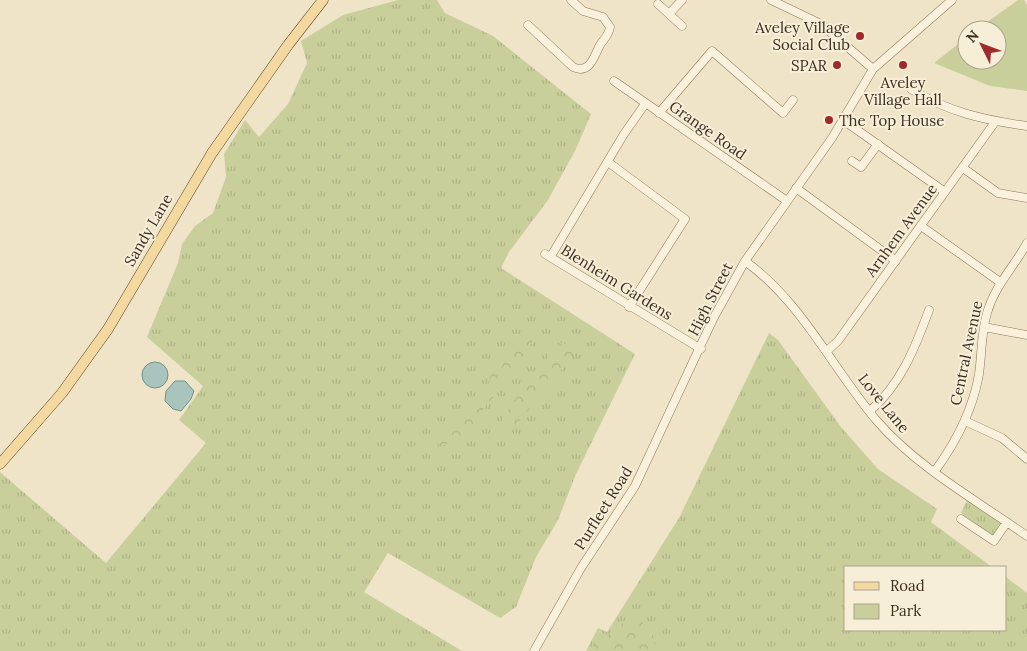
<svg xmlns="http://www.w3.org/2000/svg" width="1027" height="651" font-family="Lora,serif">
	<defs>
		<pattern id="grass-tufts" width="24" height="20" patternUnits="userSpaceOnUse" patternTransform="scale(1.25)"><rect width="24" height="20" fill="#c9cf9b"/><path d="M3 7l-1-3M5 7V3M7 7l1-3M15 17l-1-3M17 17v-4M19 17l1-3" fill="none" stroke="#aeb285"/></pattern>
		<pattern id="forest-crowns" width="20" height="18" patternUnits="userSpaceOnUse" patternTransform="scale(1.25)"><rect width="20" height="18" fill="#c9cf9b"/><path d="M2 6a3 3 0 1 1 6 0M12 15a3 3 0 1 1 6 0" fill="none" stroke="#aeb285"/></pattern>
	</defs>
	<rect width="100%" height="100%" fill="#f0e4c8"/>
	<path fill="url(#grass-tufts)" d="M 398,0 L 437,0 L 445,13 L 493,36 L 591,114 L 576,149 L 548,200 L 509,252 L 501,268 L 635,354 L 576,474 L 558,520 L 536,557 L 516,607 L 500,618 L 388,553 L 364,592 L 462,651 L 0,651 L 0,472 L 106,563 L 206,443 L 179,420 L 203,386 L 147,337 L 178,263 L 182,244 L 195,226 L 213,213 L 226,177 L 224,154 L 245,120 L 259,137 L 288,104 L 307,63 L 301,41 L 343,15 Z
		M 769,333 L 778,340 L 841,427 L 878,469 L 937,509 L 931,522 L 992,567 L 846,567 L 846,630 L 1006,630 L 1006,577 L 1027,593 L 1027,651 L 586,651 L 598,628 L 607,632 L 679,518 Z
		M 967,500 L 1000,523 L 1000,526 L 993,536 L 961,513 Z"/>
	<path fill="url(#forest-crowns)" d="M 530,335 L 534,339 L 523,359 L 510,372 L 505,384 L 488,403 L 467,433 L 454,442 L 441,446 L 436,443 L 437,439 C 460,422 490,401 491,371 L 517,349 L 524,337 Z
		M 559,343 C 568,343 570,347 573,356 L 516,425 L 500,432 L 493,439 L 492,437 L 511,405 Z
		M 639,619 L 652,632 L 657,651 L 592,651 L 596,640 L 618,630 L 624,621 Z"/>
	<path fill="#c9cf9b" d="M 1018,0 L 1024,0 L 1027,5 L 1027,91 L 990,86 L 934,63 L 967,37 L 967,60 L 997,60 L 997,30 L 976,30 Z"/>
	<path fill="#a9c4bc" stroke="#6f938a" d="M142 375a13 13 0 1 1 26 0a13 13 0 1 1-26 0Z
		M 175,381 L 185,381 L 194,391 L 191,399 L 181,411 L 173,409 L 165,401 L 166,391 Z"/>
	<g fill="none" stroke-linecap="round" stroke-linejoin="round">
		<g stroke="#8d765c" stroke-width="9">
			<path id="minor" d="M 682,0 L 669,14 L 682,26
				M 771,0 L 821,24 L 873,69
				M 658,4 L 669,14
				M 528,25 L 573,67 C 590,75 594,56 600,45 C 604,39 609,35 610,27 L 603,17 L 583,11 L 571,0
				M 614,81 L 787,201
				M 911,89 C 948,112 984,120 1027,126
				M 659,113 L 712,51 L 783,113 L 793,100
				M 843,120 L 945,192
				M 852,161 L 861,167 L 878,144
				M 608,162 L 685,219 L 629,307
				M 963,168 L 998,193 L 1027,198
				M 796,188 L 896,261
				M 921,226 L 1000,282
				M 545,254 L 701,349
				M 551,256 L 624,134 L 645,104
				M 745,261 C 802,302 832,368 877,421 C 918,468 976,500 1027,536
				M 984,327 L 1027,335
				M 827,351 L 838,341 L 995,122
				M 870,411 C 901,384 915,348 929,310
				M 965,421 L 1002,438 L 1027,459
				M 935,471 C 956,442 973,410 979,374 C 982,353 981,333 987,313 C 995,285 1014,267 1027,243
				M 961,519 L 994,541 L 1007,522
				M 534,651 L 581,568 L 635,486 L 713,319 L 745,261 L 832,138 L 873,69 L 952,0"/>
		</g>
		<g stroke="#5b4430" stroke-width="11">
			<path id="major" d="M 0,464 L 62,393 L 108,329 L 212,153 L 288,45 L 323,0"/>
		</g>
		<use href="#minor" stroke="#faf1dc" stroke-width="8"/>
		<use href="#major" stroke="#f3d9a0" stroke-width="10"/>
	</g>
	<g fill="#9e2a2b" stroke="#f7eed8" stroke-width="2">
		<circle cx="860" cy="36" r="5"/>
		<circle cx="837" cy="65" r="5"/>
		<circle cx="903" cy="65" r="5"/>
		<circle cx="829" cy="120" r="5"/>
	</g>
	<g text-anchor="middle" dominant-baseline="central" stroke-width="4" stroke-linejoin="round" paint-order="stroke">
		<g font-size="15" fill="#3d2e20" stroke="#f7eed8" text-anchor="end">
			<text x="850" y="27">Aveley Village<tspan x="850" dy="17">Social Club</tspan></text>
			<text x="827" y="65">SPAR</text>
			<text x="903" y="82" text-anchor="middle">Aveley<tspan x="903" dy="17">Village Hall</tspan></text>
			<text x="839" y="120" text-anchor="start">The Top House</text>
		</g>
		<g font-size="15" fill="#3d2e20" stroke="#f7eed8">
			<text transform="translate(708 130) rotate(35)">Grange Road</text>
			<text transform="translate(148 230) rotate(-60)">Sandy Lane</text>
			<text transform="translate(901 230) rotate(-54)">Arnhem Avenue</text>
			<text transform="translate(617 282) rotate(32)">Blenheim Gardens</text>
			<text transform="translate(710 299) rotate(-63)">High Street</text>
			<text transform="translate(966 353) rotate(-78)">Central Avenue</text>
			<text transform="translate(884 403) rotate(51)">Love Lane</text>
			<text transform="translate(603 508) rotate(-58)">Purfleet Road</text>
		</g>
	</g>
	<rect x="844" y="566" width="162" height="65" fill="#f7eed8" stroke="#ada18e"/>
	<rect x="854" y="582" width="25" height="8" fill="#f3d9a0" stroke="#ada18e"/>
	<text x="890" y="591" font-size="15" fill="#3d2e20">Road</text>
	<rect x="854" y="604" width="25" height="15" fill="#c9cf9b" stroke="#ada18e"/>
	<text x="890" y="616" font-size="15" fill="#3d2e20">Park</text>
	<g transform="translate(982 45) rotate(312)"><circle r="24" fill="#f7eed8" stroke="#ada18e"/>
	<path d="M0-4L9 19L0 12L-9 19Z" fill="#9e2a2b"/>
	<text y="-8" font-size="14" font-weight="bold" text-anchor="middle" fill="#3d2e20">N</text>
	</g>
</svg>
